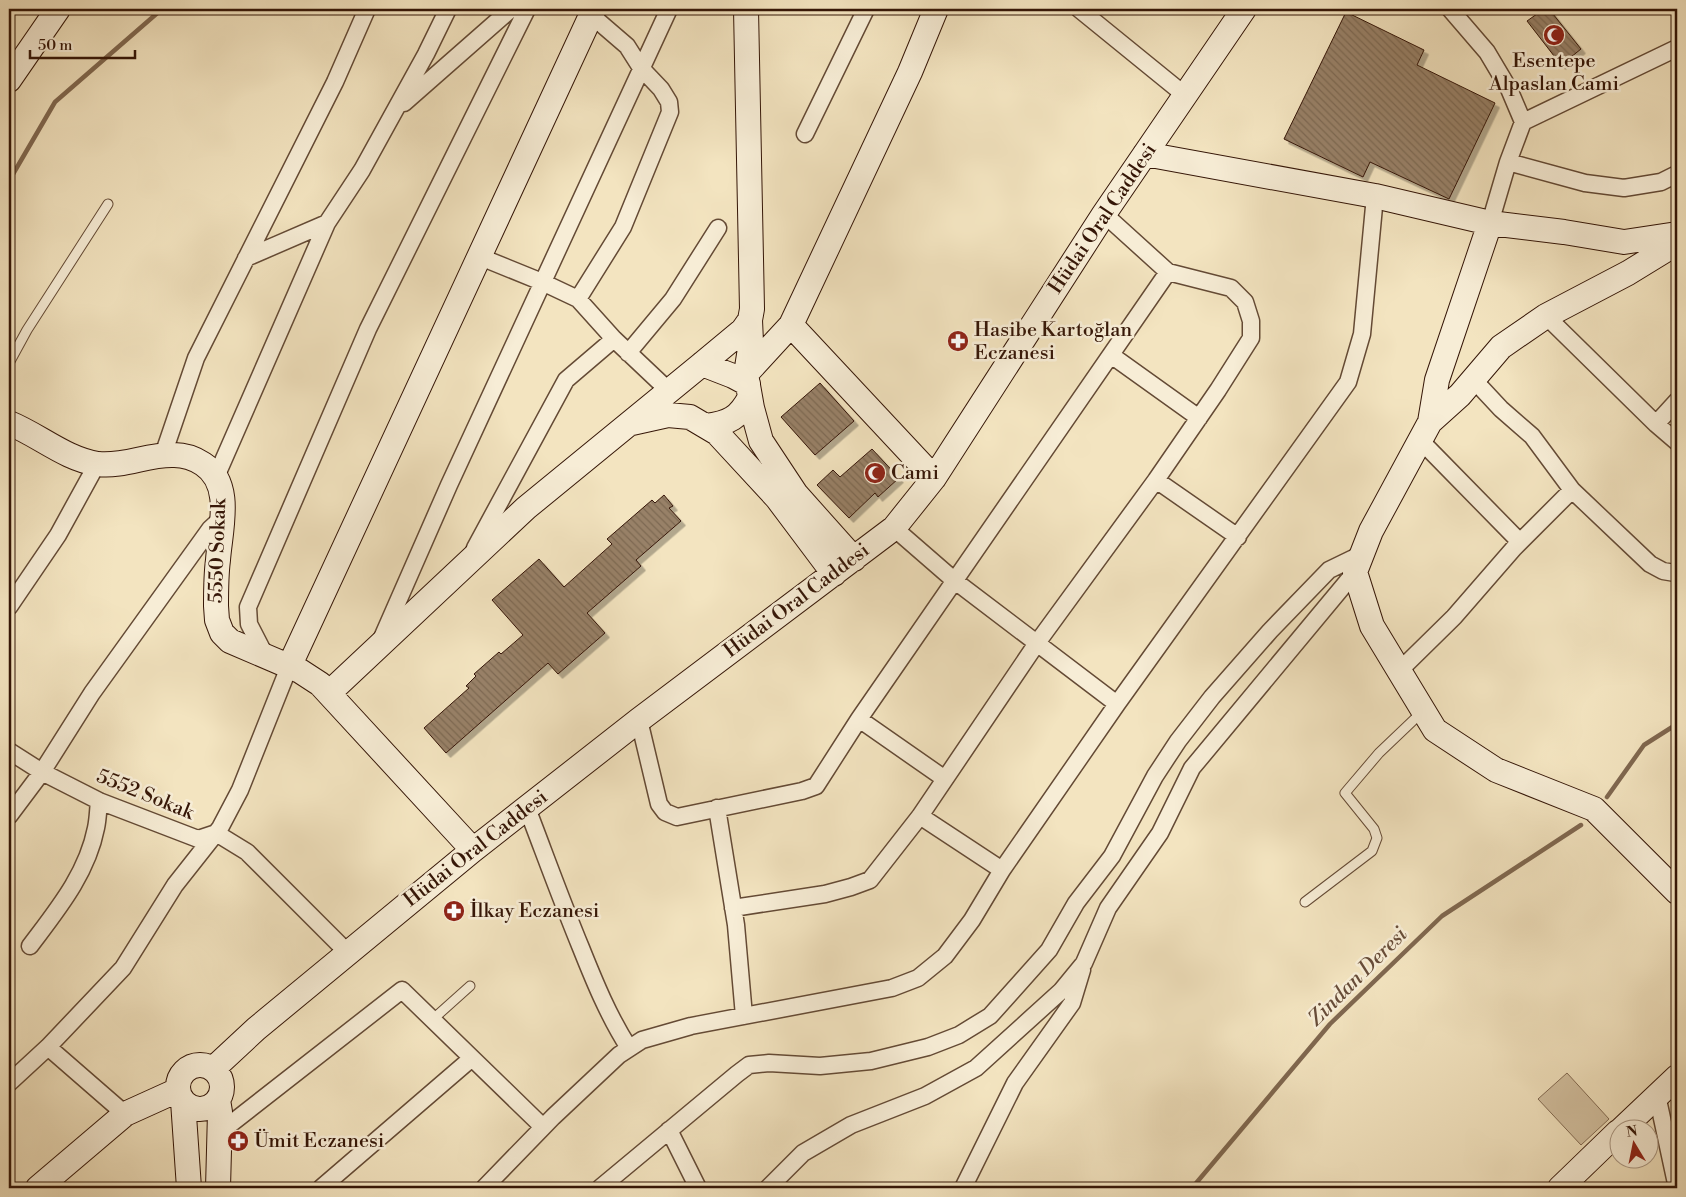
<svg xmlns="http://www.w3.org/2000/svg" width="1686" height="1197" font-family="'Libre Bodoni',serif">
	<defs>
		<pattern id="building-back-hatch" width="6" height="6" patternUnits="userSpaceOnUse" patternTransform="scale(1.25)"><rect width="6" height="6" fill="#988167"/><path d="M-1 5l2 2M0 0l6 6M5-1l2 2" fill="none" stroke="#7d6953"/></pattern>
		<filter id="shadow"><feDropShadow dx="4.5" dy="4.5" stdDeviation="0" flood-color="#0004"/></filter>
	</defs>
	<rect width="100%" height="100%" fill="#f3e4c0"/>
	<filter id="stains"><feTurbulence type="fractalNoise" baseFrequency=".004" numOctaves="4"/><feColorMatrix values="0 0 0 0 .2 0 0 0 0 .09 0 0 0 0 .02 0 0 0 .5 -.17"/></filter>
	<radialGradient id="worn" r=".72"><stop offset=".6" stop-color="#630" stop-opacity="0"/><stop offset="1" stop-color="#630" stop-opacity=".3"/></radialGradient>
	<path fill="#d3c1a1" stroke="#846c54" d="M 1567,1073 L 1609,1119 L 1581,1145 L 1538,1099 Z"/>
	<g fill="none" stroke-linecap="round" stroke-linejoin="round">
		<path stroke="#806850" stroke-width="4.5" d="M 9,181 L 55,102 L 162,9
			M 1607,797 L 1644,745 L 1677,724
			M 1192,1188 L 1330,1024 L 1442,916 L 1581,825"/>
	</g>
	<path fill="url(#building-back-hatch)" stroke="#351607" filter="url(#shadow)" d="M 1544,9 L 1549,9 L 1581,49 L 1561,65 L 1527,21 Z
		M 1346,12 L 1424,50 L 1417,65 L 1495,103 L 1449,199 L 1370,162 L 1363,177 L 1284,139 Z
		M 820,383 L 854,421 L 815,455 L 781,417 Z
		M 872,449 L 899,478 L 878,497 L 875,493 L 849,518 L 817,485 L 833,470 L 840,477 Z
		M 664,495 L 673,506 L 669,508 L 681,521 L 636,560 L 641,566 L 587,613 L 605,633 L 558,674 L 548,663 L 446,753 L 424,728 L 469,688 L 466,686 L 476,676 L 474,674 L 499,652 L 501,654 L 523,635 L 492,600 L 539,559 L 564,587 L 612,544 L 607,539 L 652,500 L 655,503 Z"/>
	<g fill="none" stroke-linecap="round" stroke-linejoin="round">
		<g stroke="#644a35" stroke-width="11">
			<path id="lane" d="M 9,363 L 27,330 L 108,204
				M 1305,902 L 1372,851 L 1377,838 L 1374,829 L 1345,793 L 1379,753 L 1422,712
				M 432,1020 L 470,986"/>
		</g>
		<g stroke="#644a35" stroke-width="19">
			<path id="street" d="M 1079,9 L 1186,96
				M 1450,9 L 1487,52 L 1509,89 L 1523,122 L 1508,162 L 1490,223
				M 404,103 L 511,9
				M 1523,122 L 1677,48
				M 805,134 L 866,9
				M 1508,162 L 1585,183 L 1624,188 L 1661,182 L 1677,174
				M 478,256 L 542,282 L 578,299 L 614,339 L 669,391
				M 246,258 L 327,223
				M 578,299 L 623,227 L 670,112 L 669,102 L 661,89 L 641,68 L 627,46 L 591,15
				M 1546,316 L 1656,424 L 1677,442
				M 628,353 L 673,299 L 718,228
				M 1111,355 L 1199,418
				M 1473,379 L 1501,409 L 1532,436 L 1572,490 L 1650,564 L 1663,571 L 1675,573 L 1677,572
				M 1656,424 L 1677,401
				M 1420,440 L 1520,542
				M 163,455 L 196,358 L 335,82 L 367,9
				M 216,477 L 327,223 L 362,170 L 426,54 L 448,9
				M 1156,480 L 1238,537
				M 894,528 L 955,581 L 1117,704
				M 475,548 L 566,380 L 614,339
				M 9,607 L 58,535 L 97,464
				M 381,640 L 449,485 L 669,9
				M 266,657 L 249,624 L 248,607 L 368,329 L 527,9
				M 1398,672 L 1454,617 L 1514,548 L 1572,490
				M 859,719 L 945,779
				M 639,720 L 659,804 L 665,812 L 677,817 L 802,791 L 816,786 L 859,719 L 1168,272
				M 9,751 L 42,772 L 99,801 L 198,839 L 216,833 L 247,852 L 348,953
				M 527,808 C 545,855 562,902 581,948 C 595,983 609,1017 629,1048
				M 717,808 L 736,925 L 744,1016
				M 9,816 L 42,772 L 92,693 L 210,529 L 222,518
				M 920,816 L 1002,870
				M 733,908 L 825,894 L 851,887 L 870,880 L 920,816 L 1037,643 L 1156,480 L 1218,390 L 1251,338 L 1251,321 L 1245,302 L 1231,288 L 1168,272 L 1104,214
				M 30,946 C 57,910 87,874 96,828 C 98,819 98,810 99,801
				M 48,1047 L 125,1114
				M 9,1083 L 48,1047 L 123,968 L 175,885 L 220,828 L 240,790 L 289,667
				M 1657,1095 L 1677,1188
				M 669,1130 L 698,1188
				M 219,1133 L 402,990 L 543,1127
				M 321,1188 L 472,1058
				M 484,1188 L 553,1117 L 619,1055 L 642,1040 L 691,1026 L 892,988 L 918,978 L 945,956 L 972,920 L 1002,870 L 1117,704 L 1348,382 L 1362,334 L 1375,196
				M 600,1188 L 737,1074 L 749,1065 L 769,1063 L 820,1066 L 871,1061 L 928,1047 L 959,1035 L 990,1016 L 1049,950 L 1076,903 L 1112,856 L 1155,776 L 1178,741 L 1212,697 L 1270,631 L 1329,570 L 1362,554
				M 768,1188 L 803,1153 L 851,1125 L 925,1096 L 976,1068 L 1061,991 L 1084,963 L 1108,908 L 1160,833 L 1192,768 L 1355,572
				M 963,1188 L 1015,1083 L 1072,1003 L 1082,970"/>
		</g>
		<g stroke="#351607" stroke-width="26">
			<path id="secondary" d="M 746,9 L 752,309 L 750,320 L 751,342 L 746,374 L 752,408 L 761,441 L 796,494 L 854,559
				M 9,80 L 58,9
				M 1145,154 L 1375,196 L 1490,223 L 1564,232 L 1624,242 L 1677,234
				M 1490,223 L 1437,380 L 1430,422 L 1371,531 L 1355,572 L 1372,626 L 1435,730 L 1496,770 L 1594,809 L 1677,892
				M 702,364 L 733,376 L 748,384
				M 746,374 L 791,325
				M 1430,422 L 1460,395 L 1501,347 L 1546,316 L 1628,273 L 1677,243
				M 9,423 C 39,435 65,459 98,464 C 124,467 148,454 174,455 C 184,455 194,458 203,464 C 234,484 220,530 218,560 C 216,575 216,591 216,606 L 217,620 L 222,633 L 230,641 L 300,671 L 320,684 L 473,850
				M 632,423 L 668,415 L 690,417 L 717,433 L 777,498 L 834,574
				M 706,426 C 729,423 739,418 750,397
				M 934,478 L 791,325 L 910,72 L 936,9
				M 289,667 L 594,9
				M 330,692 L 526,508 L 702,364 L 743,330 L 750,320
				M178 1087a22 22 0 1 1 44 0a22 22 0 1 1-44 0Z
				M 213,1069 L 256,1029 L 473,850 L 639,720 L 894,528 L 934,478 L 1104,214 L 1244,9
				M 218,1100 L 220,1112 L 218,1188
				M 183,1101 L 189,1188
				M 1621,1130 L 1677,1077
				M 38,1188 L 125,1114 L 178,1090
				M 1560,1188 L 1618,1132"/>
		</g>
		<use href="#lane" stroke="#f7edd6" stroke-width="9"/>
		<use href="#street" stroke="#f7edd6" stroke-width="16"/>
		<use href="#secondary" stroke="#f7edd6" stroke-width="24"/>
	</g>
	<defs>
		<g id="mosque-disc" transform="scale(1.125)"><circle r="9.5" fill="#8f2418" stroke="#f7edd6"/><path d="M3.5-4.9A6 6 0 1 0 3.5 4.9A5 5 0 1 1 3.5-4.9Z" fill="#fff"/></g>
		<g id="pharmacy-disc" transform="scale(1.125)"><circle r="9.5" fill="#8f2418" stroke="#f7edd6"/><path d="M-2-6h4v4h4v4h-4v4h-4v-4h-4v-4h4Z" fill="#fff"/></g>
	</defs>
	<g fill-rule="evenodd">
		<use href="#mosque-disc" x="1554" y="35"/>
		<use href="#pharmacy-disc" x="958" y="341"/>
		<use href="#mosque-disc" x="875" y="473"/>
		<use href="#pharmacy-disc" x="454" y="911"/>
		<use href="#pharmacy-disc" x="238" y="1141"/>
	</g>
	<g text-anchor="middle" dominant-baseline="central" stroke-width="5" stroke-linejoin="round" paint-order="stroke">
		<g font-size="20" fill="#351607" stroke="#f7edd6" text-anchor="start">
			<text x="1554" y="61" text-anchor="middle">Esentepe<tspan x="1554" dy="23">Alpaslan Cami</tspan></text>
			<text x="974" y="330">Hasibe Kartoğlan<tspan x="974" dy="23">Eczanesi</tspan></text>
			<text x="891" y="473">Cami</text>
			<text x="470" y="911">İlkay Eczanesi</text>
			<text x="254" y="1141">Ümit Eczanesi</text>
		</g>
		<g font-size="20" fill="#351607" stroke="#f7edd6">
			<text transform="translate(1103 219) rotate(-56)">Hüdai Oral Caddesi</text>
			<text transform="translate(218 551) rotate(-88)">5550 Sokak</text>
			<text transform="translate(797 601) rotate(-37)">Hüdai Oral Caddesi</text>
			<text transform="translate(145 795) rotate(22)">5552 Sokak</text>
			<text transform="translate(476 849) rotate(-38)">Hüdai Oral Caddesi</text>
		</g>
		<g font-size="21" font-style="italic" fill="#674c38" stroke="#f7edd6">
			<text transform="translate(1358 977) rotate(-45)">Zindan Deresi</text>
		</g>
	</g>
	<rect width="1686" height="1197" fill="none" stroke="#f3e4c0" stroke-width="30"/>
	<rect x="10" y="10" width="1666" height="1177" fill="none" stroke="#351607" stroke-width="2.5"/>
	<rect x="15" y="15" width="1656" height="1167" fill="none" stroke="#351607"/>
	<g transform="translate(1634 1144) rotate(350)"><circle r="24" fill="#f7edd6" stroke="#a99783"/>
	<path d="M0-4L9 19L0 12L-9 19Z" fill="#8f2418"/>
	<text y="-8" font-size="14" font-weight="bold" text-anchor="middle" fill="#351607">N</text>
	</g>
	<path d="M30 50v8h105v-8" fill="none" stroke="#351607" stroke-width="2.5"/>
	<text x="38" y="50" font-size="15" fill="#351607" stroke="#f7edd6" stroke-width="4" paint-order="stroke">50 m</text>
	<rect width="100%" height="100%" filter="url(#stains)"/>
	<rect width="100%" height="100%" fill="url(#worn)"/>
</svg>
